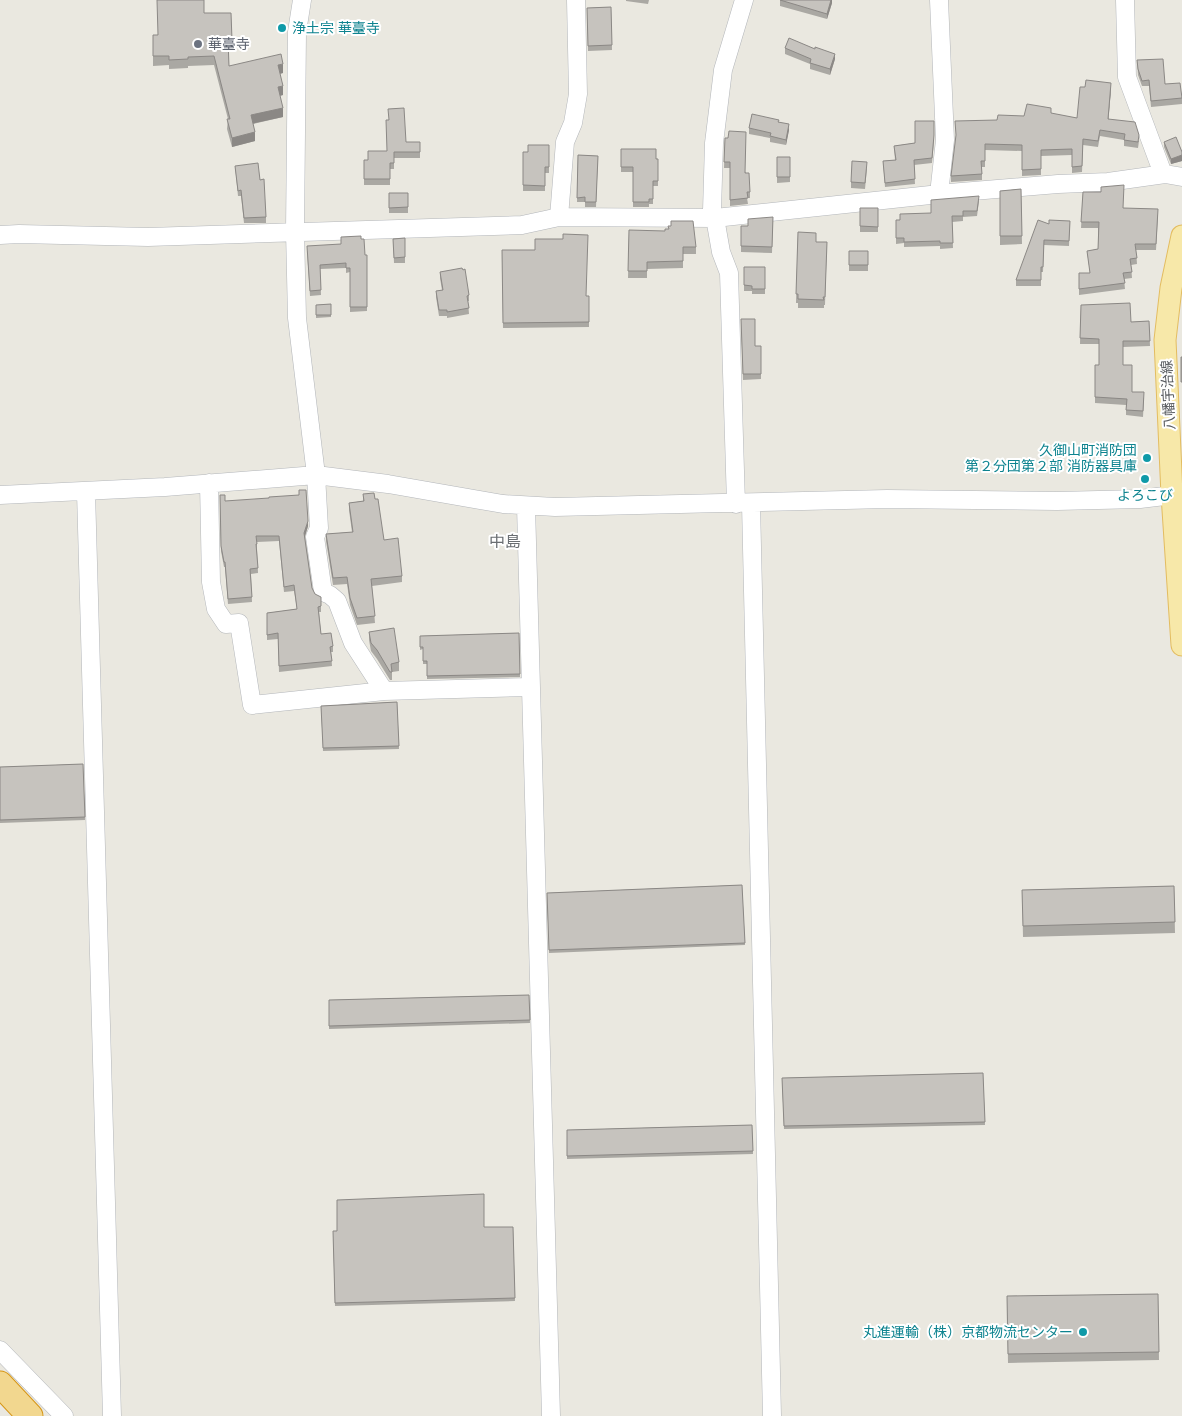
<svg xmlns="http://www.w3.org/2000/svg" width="1182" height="1416" font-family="Helvetica,'Noto Sans JP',sans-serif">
	<rect width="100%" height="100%" fill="#eae8e0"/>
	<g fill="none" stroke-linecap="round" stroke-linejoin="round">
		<g stroke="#b3b6ba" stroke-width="19">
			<path id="minor" d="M 939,0 L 945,140 L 939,194
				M 1125,0 L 1127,77 L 1163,174
				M 559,217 L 565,142 L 573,123 L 578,94 L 576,0
				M 0,235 L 19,234 L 148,237 L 522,225 L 559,217 L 715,218 L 949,193 L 1058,184 L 1108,182 L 1165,174 L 1182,177
				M 209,483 L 211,582 L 216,609 L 226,624 L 239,623 L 252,705 L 384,691 L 353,643 L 337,601 L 330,595 L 323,592 L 315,537 L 319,528 L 316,475 L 297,318 L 295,231 L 297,32 L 302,0
				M 86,492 L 112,1416
				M 0,495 L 165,487 L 316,475 L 388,484 L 503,504 L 555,507 L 887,499 L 1057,501 L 1140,499 L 1182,494
				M 736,504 L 729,273 L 721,252 L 715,218 L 712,211 L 714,143 L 723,70 L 744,0
				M 751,504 L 772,1416
				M 526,506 L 551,1416
				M 384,691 L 530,687
				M 0,1350 L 64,1416"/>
		</g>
		<g stroke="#e3bc60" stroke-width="23">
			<path id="major" d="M 1182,236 L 1171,288 L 1165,340 L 1172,495 L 1182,645"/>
		</g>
		<g stroke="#d69514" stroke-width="27">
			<path id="highway" d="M 0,1384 L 30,1416"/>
		</g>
		<use href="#minor" stroke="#fff" stroke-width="18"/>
		<use href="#major" stroke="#f7e8a9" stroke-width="21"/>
		<use href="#highway" stroke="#f2d78f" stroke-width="25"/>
	</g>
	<path fill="#aaa8a3" d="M 626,0 L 649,0 L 648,4 L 626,1 Z
		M 780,0 L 832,0 L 832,3 L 827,19 L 780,6 Z
		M 611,7 L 612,50 L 588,51 L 587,8 Z
		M 204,13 L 231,13 L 232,50 L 229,50 L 229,66 L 283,73 L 280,74 L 283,95 L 280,96 L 283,117 L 253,124 L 255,141 L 232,147 L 227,129 L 228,119 L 214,65 L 188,66 L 188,68 L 169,69 L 169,65 L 153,66 L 153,35 L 157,35 Z
		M 785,48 L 835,59 L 830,75 L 810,69 L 810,64 L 785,54 Z
		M 1137,60 L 1182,98 L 1182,104 L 1151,107 L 1149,86 L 1142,86 L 1138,75 Z
		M 1111,89 L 1108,119 L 1139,141 L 1138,148 L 1124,146 L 1124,140 L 1100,136 L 1098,147 L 1083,145 L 1082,172 L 1072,173 L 1072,155 L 1041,156 L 1041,175 L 1022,176 L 1022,151 L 985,150 L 985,167 L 982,167 L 982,180 L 951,182 L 951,176 L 997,120 L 1051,114 L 1077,118 Z
		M 779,122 L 789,130 L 786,145 L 770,142 L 770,138 L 749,134 L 749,128 Z
		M 725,138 L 746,173 L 750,192 L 750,198 L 747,198 L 748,204 L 730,206 L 730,168 L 724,168 Z
		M 934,140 L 932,163 L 914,165 L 915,184 L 885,187 L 883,161 L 895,160 L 894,146 Z
		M 406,142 L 420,142 L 420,158 L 394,158 L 394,169 L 390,169 L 390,185 L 364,185 L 364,160 L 368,160 Z
		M 1164,142 L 1182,152 L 1182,161 L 1171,164 L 1164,147 Z
		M 549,145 L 549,173 L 545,173 L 545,191 L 523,191 L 523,152 L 528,152 Z
		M 621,149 L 658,159 L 658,186 L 653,186 L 653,204 L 649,204 L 649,207 L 633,207 L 633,172 L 621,172 Z
		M 578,155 L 598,156 L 596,207 L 585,207 L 585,202 L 577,202 Z
		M 777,157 L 790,157 L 790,182 L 777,183 Z
		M 235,166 L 266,217 L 266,223 L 244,223 L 241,196 L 238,196 Z
		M 867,168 L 865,189 L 851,188 L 851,182 Z
		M 1021,189 L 1022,244 L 1000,245 L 1000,191 Z
		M 1083,192 L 1123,208 L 1158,215 L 1156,250 L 1136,250 L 1137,264 L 1131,265 L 1132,278 L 1124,279 L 1125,289 L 1079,295 L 1079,273 L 1090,273 L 1087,251 L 1098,249 L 1098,228 L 1081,228 Z
		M 389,193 L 408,193 L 408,213 L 389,213 Z
		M 979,201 L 977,216 L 963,217 L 963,221 L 952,222 L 953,248 L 940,249 L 940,246 L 904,247 L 904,243 L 896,244 L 896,220 L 900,220 L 931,213 Z
		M 860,208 L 878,208 L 878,232 L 860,232 Z
		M 773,217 L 772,253 L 741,252 L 741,226 L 748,226 Z
		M 1070,221 L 1069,246 L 1044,245 L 1043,272 L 1041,272 L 1041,286 L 1016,286 L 1016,280 L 1049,224 Z
		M 629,230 L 696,247 L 696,254 L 683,254 L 683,268 L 647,269 L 647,278 L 628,278 Z
		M 798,232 L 816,242 L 827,242 L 825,305 L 824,305 L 824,308 L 798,308 L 798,303 L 796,303 Z
		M 405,238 L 405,263 L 394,263 L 393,239 Z
		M 361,239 L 365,255 L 367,255 L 367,311 L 350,312 L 350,272 L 346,273 L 346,268 L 320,269 L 321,295 L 310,296 L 307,251 L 341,244 Z
		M 502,250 L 586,296 L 589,296 L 589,327 L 503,328 Z
		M 849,251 L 868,251 L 868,271 L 849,271 Z
		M 744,267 L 765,267 L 765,294 L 752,294 L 752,291 L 744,291 Z
		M 440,272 L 469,295 L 469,301 L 468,301 L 469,314 L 447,318 L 447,316 L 439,316 L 436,297 L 436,291 L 442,290 L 440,278 Z
		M 331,304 L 331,317 L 316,318 L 316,305 Z
		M 1081,305 L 1131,322 L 1149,321 L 1150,346 L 1123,347 L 1123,365 L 1132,392 L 1144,398 L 1143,417 L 1126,415 L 1126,405 L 1095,403 L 1095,365 L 1099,365 L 1099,344 L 1080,344 Z
		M 741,319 L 755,346 L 761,346 L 761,379 L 743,380 Z
		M 363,494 L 375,499 L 384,540 L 402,576 L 402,582 L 372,586 L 375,623 L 357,625 L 350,605 L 347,584 L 333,585 L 326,541 L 326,534 L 352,532 L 349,510 L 349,503 L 363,501 Z
		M 220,495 L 225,501 L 308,526 L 305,537 L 312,588 L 321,606 L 321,612 L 319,612 L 321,634 L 333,646 L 333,652 L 331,652 L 332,666 L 279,672 L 278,639 L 267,640 L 267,613 L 297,609 L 294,591 L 284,592 L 279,541 L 257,542 L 257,549 L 258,573 L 251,574 L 252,602 L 228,604 L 225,567 L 224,567 L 221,551 Z
		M 369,632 L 399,662 L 399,671 L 392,672 L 392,680 L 390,680 L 377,659 L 371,651 L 369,640 Z
		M 519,633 L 520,677 L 427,679 L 427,664 L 423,664 L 423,649 L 420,650 L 420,636 Z
		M 397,702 L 399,749 L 323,751 L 321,706 Z
		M 83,764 L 85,820 L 0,823 L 0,767 Z
		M 742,885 L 745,945 L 549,953 L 547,893 Z
		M 1174,886 L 1175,933 L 1023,937 L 1022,890 Z
		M 529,995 L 530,1023 L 329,1029 L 329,1000 Z
		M 983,1073 L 985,1125 L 784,1129 L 782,1078 Z
		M 752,1125 L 753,1154 L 567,1159 L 567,1130 Z
		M 513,1227 L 515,1301 L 335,1306 L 333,1231 Z
		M 1158,1294 L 1159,1360 L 1008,1363 L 1007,1296 Z"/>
	<path fill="#8b8885" d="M 831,0 L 832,0 L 832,3 L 827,19 L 827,14 Z
		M 835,54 L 835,59 L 830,75 L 830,69 Z
		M 283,64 L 283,73 L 278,74 L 278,65 Z
		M 1111,83 L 1111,89 L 1108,125 L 1108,119 Z
		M 283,86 L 283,95 L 278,96 L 278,87 Z
		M 283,108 L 283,117 L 251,124 L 251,115 Z
		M 789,124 L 789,130 L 786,145 L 786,140 Z
		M 255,132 L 255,141 L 232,147 L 232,138 Z
		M 1182,155 L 1182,161 L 1171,164 L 1171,159 Z
		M 308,521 L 308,526 L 304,539 L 304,533 Z"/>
	<path fill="#c6c3be" stroke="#8b8885" d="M 157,0 L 204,0 L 204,13 L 231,13 L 232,40 L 228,40 L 229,66 L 281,54 L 283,64 L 278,65 L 283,86 L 278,87 L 283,108 L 251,115 L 255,132 L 232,138 L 227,119 L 230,119 L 214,56 L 188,57 L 188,59 L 169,60 L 169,56 L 153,56 L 153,35 L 158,35 Z
		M 780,0 L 831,0 L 827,14 Z
		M 611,7 L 612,45 L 588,46 L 587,8 Z
		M 789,38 L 815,49 L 815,47 L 835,54 L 830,69 L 810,63 L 811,59 L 785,48 Z
		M 1163,59 L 1165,84 L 1180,83 L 1182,98 L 1151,101 L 1149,80 L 1142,81 L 1138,69 L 1137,60 Z
		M 1086,80 L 1111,83 L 1108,119 L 1135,122 L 1139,135 L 1138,142 L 1124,140 L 1125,134 L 1100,130 L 1098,141 L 1083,139 L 1082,166 L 1072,167 L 1072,149 L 1041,150 L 1041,169 L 1022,170 L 1022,145 L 985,144 L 985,161 L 981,161 L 982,174 L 951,176 L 956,135 L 955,121 L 997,120 L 998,115 L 1024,116 L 1027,104 L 1051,108 L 1051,113 L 1077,118 L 1080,87 L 1085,87 Z
		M 404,108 L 406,142 L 420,142 L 420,152 L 394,152 L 394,163 L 390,163 L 390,179 L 364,179 L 364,160 L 368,160 L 368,151 L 387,151 L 386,120 L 389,120 L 388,109 Z
		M 752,114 L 779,120 L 778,122 L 789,124 L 786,140 L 770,136 L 771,133 L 749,128 Z
		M 915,121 L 934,121 L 934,135 L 932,158 L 914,160 L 915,179 L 885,183 L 883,161 L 896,160 L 894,146 L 915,143 Z
		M 729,131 L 746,132 L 745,173 L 749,173 L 750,192 L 747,192 L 748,198 L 730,200 L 730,162 L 724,162 L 725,138 L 728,138 Z
		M 1176,137 L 1182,152 L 1182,155 L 1171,159 L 1164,142 Z
		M 528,145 L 549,145 L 549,167 L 545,167 L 545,186 L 523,185 L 523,152 L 528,152 Z
		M 621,149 L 656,149 L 656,159 L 658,159 L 658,181 L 653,181 L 653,199 L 649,199 L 649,202 L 633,202 L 633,167 L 621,167 Z
		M 578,155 L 598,156 L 596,202 L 585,202 L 585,197 L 577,198 Z
		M 777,157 L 790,157 L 790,177 L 777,177 Z
		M 852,161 L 867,162 L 865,183 L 851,182 Z
		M 258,163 L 260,180 L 264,179 L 266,217 L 244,218 L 241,190 L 238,191 L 235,166 Z
		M 1124,185 L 1123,208 L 1158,209 L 1156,244 L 1135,244 L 1137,258 L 1130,259 L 1132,272 L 1123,273 L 1125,283 L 1079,289 L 1079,273 L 1090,273 L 1087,251 L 1098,249 L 1099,222 L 1081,222 L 1083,192 L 1101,192 L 1101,187 Z
		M 1021,189 L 1022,236 L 1000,236 L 1000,191 Z
		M 389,193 L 408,193 L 408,207 L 389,208 Z
		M 979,196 L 977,211 L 963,211 L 963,216 L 952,216 L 953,243 L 940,243 L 940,241 L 904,242 L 904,238 L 896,238 L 896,220 L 900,220 L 900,214 L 931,213 L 931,200 Z
		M 860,208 L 878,208 L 878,227 L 860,226 Z
		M 773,217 L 772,247 L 741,246 L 741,226 L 748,226 L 748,219 Z
		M 1038,220 L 1049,224 L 1049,220 L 1070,221 L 1069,241 L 1044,240 L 1043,267 L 1041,267 L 1041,280 L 1016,280 Z
		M 671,221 L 693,221 L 696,247 L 683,247 L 683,261 L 647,262 L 647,271 L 628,271 L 629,230 L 665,231 L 665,229 L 669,229 L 668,226 L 671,226 Z
		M 798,232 L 816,233 L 816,242 L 827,242 L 825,297 L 823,297 L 824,300 L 798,299 L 798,294 L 796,294 Z
		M 563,234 L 588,235 L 586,296 L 589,296 L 589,322 L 503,323 L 502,250 L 535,250 L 535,239 L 563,239 Z
		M 361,236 L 361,239 L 364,239 L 365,255 L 367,255 L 367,307 L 350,307 L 350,268 L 346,268 L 346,263 L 320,265 L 321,290 L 310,291 L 307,246 L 341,244 L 341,237 Z
		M 405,238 L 405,257 L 394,258 L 393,239 Z
		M 849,251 L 868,251 L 868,265 L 849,265 Z
		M 744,267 L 765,267 L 765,289 L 752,289 L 752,286 L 744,285 Z
		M 462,268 L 463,270 L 465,269 L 469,295 L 467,296 L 469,308 L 447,312 L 447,310 L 439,310 L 436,291 L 443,290 L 440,272 Z
		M 1130,303 L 1131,322 L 1149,321 L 1150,341 L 1123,341 L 1123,365 L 1132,365 L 1132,392 L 1144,392 L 1143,411 L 1126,410 L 1127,399 L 1095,397 L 1095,365 L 1099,365 L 1099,339 L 1080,338 L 1081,305 Z
		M 331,304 L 331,315 L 316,315 L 316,305 Z
		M 741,319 L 755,319 L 755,346 L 761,346 L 761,374 L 743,374 Z
		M 1181,357 L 1182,357 L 1182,382 L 1181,382 Z
		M 299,490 L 306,490 L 308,521 L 304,533 L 312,588 L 315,594 L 321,597 L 321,606 L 318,607 L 321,634 L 331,633 L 333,646 L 330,647 L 332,661 L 279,666 L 278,633 L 267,635 L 267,613 L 297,609 L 294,585 L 284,587 L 279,536 L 256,536 L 257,544 L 256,544 L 258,568 L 250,569 L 252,597 L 228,599 L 225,562 L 224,562 L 221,546 L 220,495 L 225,495 L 225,501 L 269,498 L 269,497 L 299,495 Z
		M 374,493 L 375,499 L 378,499 L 384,540 L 398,538 L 402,576 L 371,579 L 375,616 L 357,618 L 350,598 L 347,577 L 333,578 L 326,534 L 353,532 L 349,503 L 364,501 L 363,494 Z
		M 394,628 L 399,662 L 391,664 L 392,672 L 390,672 L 377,650 L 371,643 L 369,632 Z
		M 519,633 L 520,674 L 427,676 L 427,661 L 423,661 L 423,647 L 420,647 L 420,636 Z
		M 397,702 L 399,746 L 323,748 L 321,706 Z
		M 83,764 L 85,817 L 0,820 L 0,767 Z
		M 742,885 L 745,943 L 549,950 L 547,893 Z
		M 1174,886 L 1175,922 L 1023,926 L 1022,890 Z
		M 529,995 L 530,1020 L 329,1026 L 329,1000 Z
		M 983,1073 L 985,1122 L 784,1126 L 782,1078 Z
		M 752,1125 L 753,1151 L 567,1156 L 567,1130 Z
		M 484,1194 L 484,1227 L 513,1227 L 515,1298 L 335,1303 L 333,1231 L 337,1231 L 337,1200 Z
		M 1158,1294 L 1159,1352 L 1008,1354 L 1007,1296 Z"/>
	<g fill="#0f9aa8" stroke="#fff" stroke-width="2">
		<circle cx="282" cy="28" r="5"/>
		<circle cx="1147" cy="458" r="5"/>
		<circle cx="1145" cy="479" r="5"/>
		<circle cx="1083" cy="1332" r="5"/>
	</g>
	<circle fill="#6b7280" stroke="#fff" stroke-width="2" cx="198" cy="44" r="5"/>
	<g text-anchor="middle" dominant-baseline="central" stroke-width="4" stroke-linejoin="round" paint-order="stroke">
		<g font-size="14" fill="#0d838f" stroke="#fff" text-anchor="end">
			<text x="292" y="28" text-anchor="start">浄土宗 華臺寺</text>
			<text x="1137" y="450">久御山町消防団<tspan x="1137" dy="16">第２分団第２部 消防器具庫</tspan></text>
			<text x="1145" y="495" text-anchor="middle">よろこび</text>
			<text x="1073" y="1332">丸進運輸（株）京都物流センター</text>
		</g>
		<g font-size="14" fill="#5b616d" stroke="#fff" text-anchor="start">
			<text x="208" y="44">華臺寺</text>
		</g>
		<g font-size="14" fill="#595c60" stroke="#fff">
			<text transform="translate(1168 395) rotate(-93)">八幡宇治線</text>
		</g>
		<g font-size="16" fill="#6a6e72" stroke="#fff">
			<text x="505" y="541">中島</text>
		</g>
	</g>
</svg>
